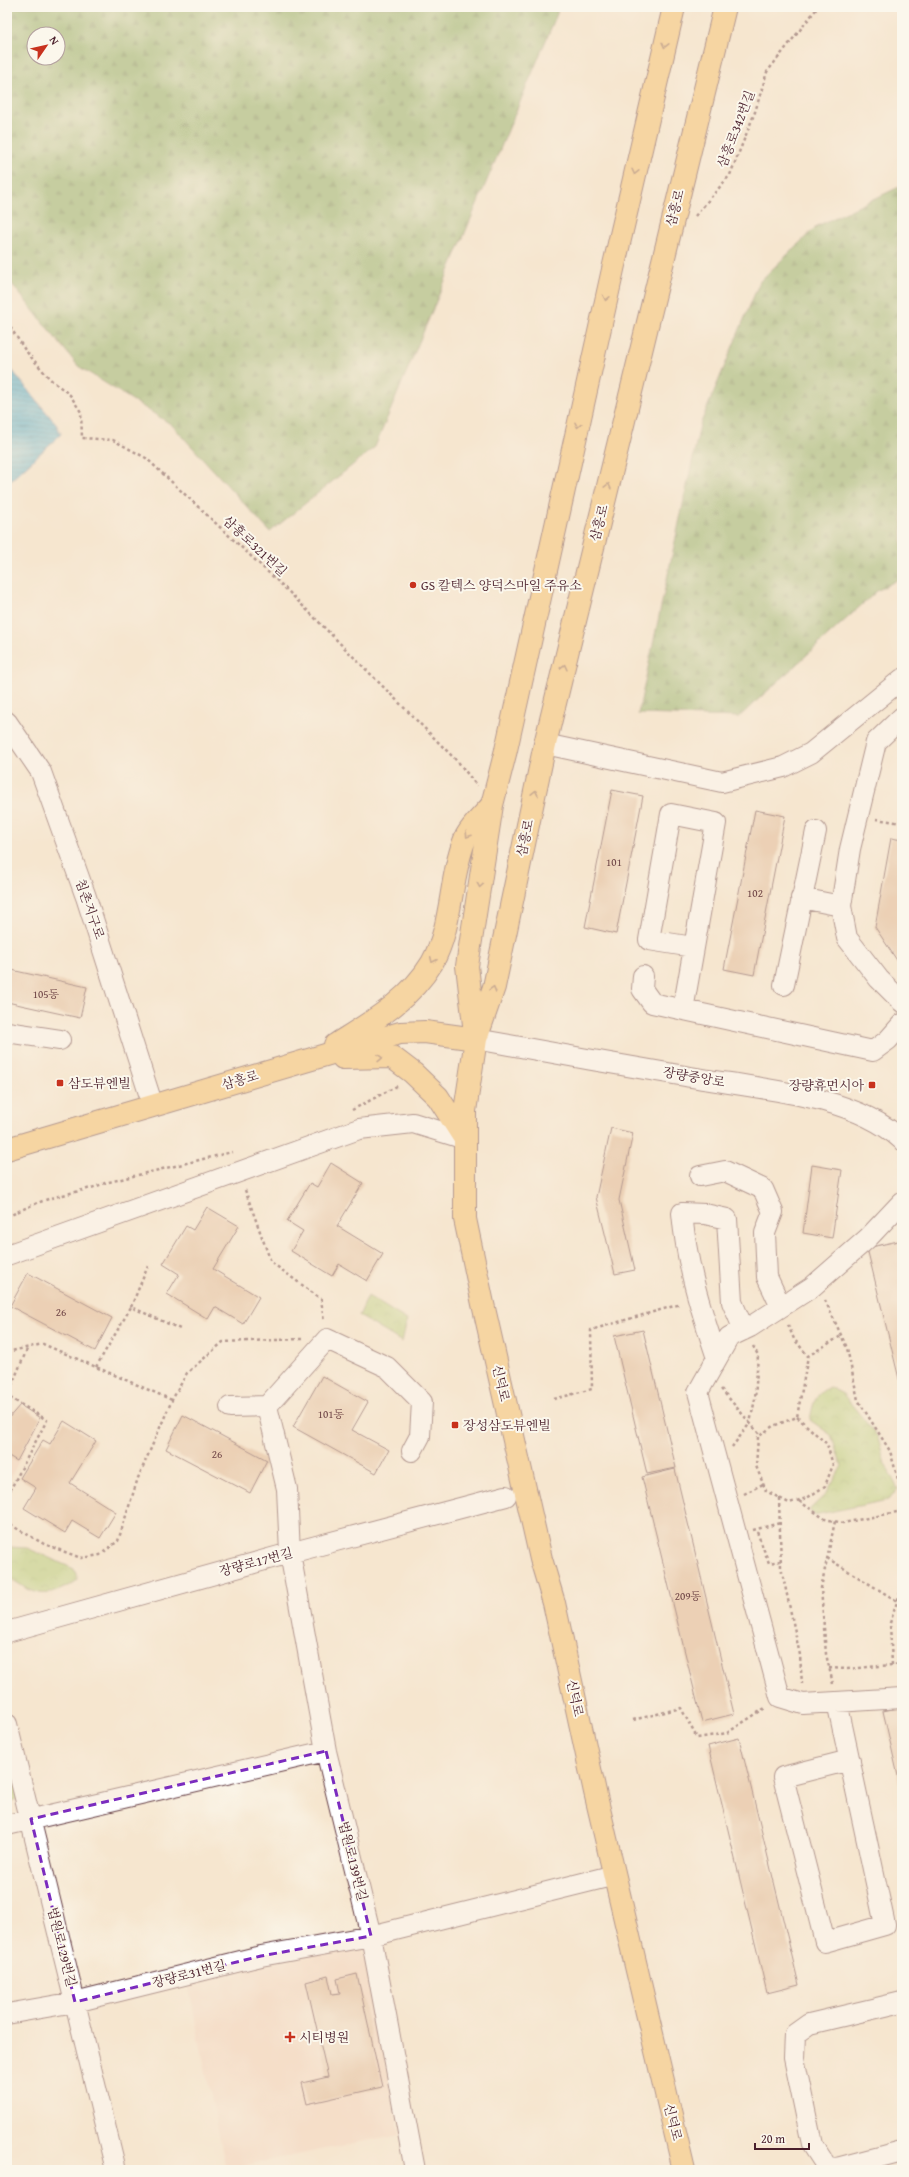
<svg xmlns="http://www.w3.org/2000/svg" width="909" height="2177" font-family="'Gentium Book Plus','Noto Serif KR',serif">
	<defs>
		<pattern id="forest-firs" width="22" height="20" patternUnits="userSpaceOnUse"><rect width="22" height="20" fill="#8cb066"/><path d="M5 1l3.5 6h-7zM16 11l3.5 6h-7z" fill="#748f54"/></pattern>
		<pattern id="park-crowns" width="20" height="18" patternUnits="userSpaceOnUse"><rect width="20" height="18" fill="#b1cd74"/><path d="M2 6a3 3 0 1 1 6 0M12 15a3 3 0 1 1 6 0" fill="none" stroke="#9ab065"/></pattern>
		<pattern id="water-rules" width="6" height="5" patternUnits="userSpaceOnUse"><rect width="6" height="5" fill="#53b0d1"/><path d="M0 2.5h6" fill="none" stroke="#478faa"/></pattern>
	</defs>
	<rect width="100%" height="100%" fill="#fbf7ec"/>
	<filter id="ink" filterUnits="userSpaceOnUse"><feTurbulence type="fractalNoise" baseFrequency=".025" numOctaves="2"/><feDisplacementMap in="SourceGraphic" scale="8" xChannelSelector="R" yChannelSelector="G"/><feConvolveMatrix kernelMatrix="1 2 1 2 8 2 1 2 1" color-interpolation-filters="sRGB"/></filter>
	<filter id="wash" filterUnits="userSpaceOnUse"><feTurbulence type="fractalNoise" baseFrequency=".012" numOctaves="4" result="noise"/><feDisplacementMap in="SourceGraphic" scale="16" xChannelSelector="R" yChannelSelector="G"/><feGaussianBlur stdDeviation="0.9" result="paint"/><feColorMatrix in="noise" values="0 0 0 0 0 0 0 0 0 0 0 0 0 0 0 0 0 1.4 0 .05"/><feComposite in="paint" operator="in"/></filter>
	<g filter="url(#wash)">
		<rect width="100%" height="100%" fill="#f6e6cf"/>
		<path fill="#f3d4bf" d="M 19,1405 L 40,1418 L 7,1485 L 7,1420 Z
			M 362,1945 L 400,2134 L 226,2169 L 187,1980 Z"/>
		<path fill="url(#forest-firs)" stroke="#6b6848" fill-rule="evenodd" d="M 7,7 L 558,7 L 557,14 L 375,447 L 270,532 L 172,425 L 78,366 L 7,278 ZM 34,34 L 58,34 L 58,58 L 34,58 Z
			M 899,187 L 898,259 L 902,261 L 902,577 L 877,591 L 739,717 L 638,714 L 700,425 L 760,281 L 817,226 Z"/>
		<path fill="url(#park-crowns)" stroke="#7e7650" d="M 368,1296 L 407,1320 L 402,1342 L 359,1316 Z
			M 829,1387 L 843,1394 L 878,1437 L 885,1464 L 898,1489 L 888,1500 L 814,1515 L 809,1510 L 825,1495 L 842,1466 L 831,1435 L 810,1420 C 813,1404 814,1395 829,1387 Z
			M 9,1547 L 27,1548 L 74,1569 L 78,1580 C 46,1600 38,1597 7,1576 L 7,1548 Z
			M 7,1729 L 25,1797 L 7,1802 Z"/>
		<path fill="url(#water-rules)" stroke="#4e687e" d="M 7,364 L 56,424 L 61,434 L 7,484 Z"/>
		<g id="blocks">
			<path fill="#dfb795" d="M 612,790 L 643,796 L 616,934 L 585,927 Z
				M 755,810 L 785,816 L 754,975 L 724,969 Z
				M 891,838 L 902,840 L 902,968 L 875,927 Z
				M 7,969 L 87,987 L 80,1018 L 7,1002 Z
				M 611,1128 L 633,1133 L 619,1200 L 635,1270 L 615,1274 L 596,1197 Z
				M 331,1163 L 363,1183 L 337,1226 L 383,1254 L 367,1281 L 339,1264 L 332,1276 L 291,1251 L 303,1231 L 287,1221 L 310,1183 L 317,1187 Z
				M 812,1165 L 842,1170 L 832,1238 L 803,1233 Z
				M 207,1207 L 239,1226 L 213,1269 L 259,1297 L 243,1324 L 215,1307 L 208,1319 L 167,1294 L 179,1274 L 163,1264 L 186,1226 L 193,1230 Z
				M 898,1241 L 902,1255 L 902,1383 L 900,1383 L 867,1248 Z
				M 28,1273 L 112,1318 L 95,1351 L 10,1306 Z
				M 643,1330 L 676,1468 L 647,1474 L 614,1336 Z
				M 322,1376 L 368,1402 L 352,1430 L 389,1450 L 376,1473 L 293,1427 Z
				M 20,1405 L 40,1418 L 17,1461 L 7,1455 L 7,1420 Z
				M 183,1415 L 267,1460 L 250,1493 L 166,1449 Z
				M 64,1421 L 96,1441 L 70,1483 L 116,1512 L 100,1538 L 72,1521 L 65,1533 L 24,1508 L 36,1488 L 20,1478 L 43,1440 L 50,1444 Z
				M 675,1469 L 734,1714 L 702,1722 L 642,1477 Z
				M 902,1707 L 902,1789 L 901,1789 L 883,1711 Z
				M 739,1738 L 799,1985 L 767,1993 L 708,1746 Z
				M 357,1974 L 382,2087 L 307,2104 L 302,2083 L 328,2077 L 306,1982 L 328,1976 L 332,1994 L 340,1993 L 337,1979 Z"/>
		</g>
	</g>
	<g filter="url(#ink)">
		<use href="#blocks" fill-opacity="0" stroke="#643d44" stroke-width="1"/>
		<g fill="none" stroke-linecap="round" stroke-linejoin="round">
			<g stroke="#643d44" stroke-width="22">
				<path id="minor" d="M 902,717 L 876,742 L 850,849 L 841,906 L 847,938 L 879,979 L 902,1002
					M 7,722 L 41,772 L 86,897 L 153,1106
					M 545,744 L 722,782 L 783,767 L 811,753 L 902,679
					M 801,898 L 841,906
					M 643,976 L 642,989 L 652,1003 L 873,1051 L 888,1040 L 902,1024
					M 784,985 L 816,831
					M 683,1010 L 716,823 L 671,814 L 649,940 L 693,947
					M 7,1032 L 60,1040
					M 476,1039 C 546,1052 615,1064 685,1076 C 750,1088 852,1093 902,1140
					M 700,1176 L 725,1171 L 763,1189 L 773,1212 L 765,1233 L 767,1277 L 781,1307
					M 902,1202 L 868,1238 L 812,1287 L 750,1327 L 729,1337 L 698,1392 L 780,1697 L 803,1704 L 902,1698
					M 7,1255 L 359,1129 L 413,1123 L 465,1139
					M 717,1358 C 700,1307 687,1267 682,1213 L 705,1214 L 727,1219 L 732,1302 L 744,1330
					M 230,1407 L 267,1406
					M 412,1451 L 420,1436 L 422,1402 L 387,1367 L 327,1339 L 267,1406 L 287,1489 L 290,1553 L 326,1751 L 371,1936 L 415,2170
					M 7,1632 L 290,1553 L 506,1496
					M 837,1702 L 885,1925 L 825,1942 L 783,1777 L 850,1760
					M 7,1724 L 116,2170
					M 7,1825 L 326,1751
					M 902,2002 L 809,2024 L 795,2034 L 794,2058 L 812,2144 L 827,2167 L 837,2168 L 902,2151
					M 7,2014 L 75,2002 L 261,1956 L 371,1936 L 615,1875"/>
			</g>
			<g stroke="#643d44" stroke-width="24">
				<path id="major" d="M 475,1033 L 467,966 L 492,805 L 506,750 L 614,265 L 674,7
					M 335,1045 C 371,1022 409,1001 432,963 C 453,926 449,879 465,839 C 469,828 483,816 491,806
					M 343,1058 L 392,1057 L 413,1073 L 438,1097 L 465,1139
					M 7,1149 L 400,1033 L 425,1032 L 476,1039
					M 684,2170 L 595,1792 L 554,1603 L 541,1559 L 483,1304 L 465,1219 L 465,1111 L 476,1039 L 494,987 L 545,744 L 725,7"/>
			</g>
			<path stroke="#643d44" stroke-width="2.5" stroke-dasharray="3 3" stroke-linecap="butt" d="M 695,216 L 730,175 L 755,112 L 767,72 L 818,7
				M 7,322 L 25,350 L 50,379 L 70,395 L 81,412 L 82,438 L 113,440 L 146,458 L 285,588 L 459,763 L 477,786
				M 876,819 L 902,823
				M 352,1110 L 397,1086
				M 245,1190 L 271,1262 L 321,1299 L 324,1322
				M 7,1217 C 25,1208 44,1199 63,1195 C 78,1191 91,1189 105,1183 L 232,1152
				M 825,1300 L 847,1348 L 858,1400 L 890,1451 L 902,1493
				M 131,1307 L 148,1266
				M 788,1325 L 794,1339 L 808,1356 L 841,1336
				M 753,1346 L 758,1355 L 755,1399 L 750,1423 L 760,1435
				M 7,1352 L 43,1344 L 172,1400
				M 96,1367 L 131,1307 L 180,1329
				M 721,1389 L 750,1423 L 732,1447
				M 554,1399 L 592,1389 L 591,1330 L 681,1304
				M 797,1417 L 827,1444 L 833,1465 L 825,1486 L 807,1498 L 789,1503 L 766,1491 L 756,1466 L 758,1437 L 773,1426 L 797,1417 L 808,1356
				M 744,1494 L 763,1484
				M 7,1496 L 47,1420 L 7,1396 L 28,1347
				M 779,1498 L 781,1567 L 800,1655 L 802,1684
				M 799,1501 L 825,1519 L 843,1523 L 902,1511
				M 7,1520 L 9,1524 L 44,1544 L 81,1558 L 100,1555 L 118,1541 L 138,1478 L 172,1400 L 187,1373 L 223,1342 L 302,1339
				M 753,1530 L 780,1523
				M 757,1532 L 769,1563 L 781,1561
				M 827,1558 L 902,1604
				M 892,1665 L 890,1623 L 902,1587
				M 829,1668 L 847,1669 L 902,1664
				M 833,1684 L 826,1654 L 821,1588 L 835,1521
				M 633,1720 L 681,1708 L 697,1738 L 727,1733 L 765,1708"/>
			<use href="#minor" stroke="#fff" stroke-width="20"/>
			<use href="#major" stroke="#f6c06b" stroke-width="22"/>
		</g>
		<defs><path id="oneway-chevron" d="M-2-3.5L2.5 0L-2 3.5" fill="none" stroke-width="1.6" stroke-linecap="round" stroke-linejoin="round"/></defs>
		<g stroke="#976748">
			<use href="#oneway-chevron" transform="translate(665 45) rotate(103)"/>
			<use href="#oneway-chevron" transform="translate(635 172) rotate(103)"/>
			<use href="#oneway-chevron" transform="translate(606 298) rotate(102)"/>
			<use href="#oneway-chevron" transform="translate(578 425) rotate(102)"/>
			<use href="#oneway-chevron" transform="translate(608 486) rotate(-76)"/>
			<use href="#oneway-chevron" transform="translate(564 667) rotate(-76)"/>
			<use href="#oneway-chevron" transform="translate(535 793) rotate(-78)"/>
			<use href="#oneway-chevron" transform="translate(468 835) rotate(123)"/>
			<use href="#oneway-chevron" transform="translate(480 885) rotate(99)"/>
			<use href="#oneway-chevron" transform="translate(433 960) rotate(115)"/>
			<use href="#oneway-chevron" transform="translate(493 989) rotate(-74)"/>
			<use href="#oneway-chevron" transform="translate(380 1058) rotate(-1)"/>
		</g>
	</g>
	<path d="M0 0H909V2177H0ZM 326,1751 L 371,1936 L 261,1956 L 75,2002 L 31,1819 Z" fill="#f6e6cf" fill-opacity=".55" fill-rule="evenodd"/>
	<path fill="none" stroke="#7b2cbf" stroke-width="3" stroke-dasharray="8 5" stroke-linejoin="round" d="M 326,1751 L 371,1936 L 261,1956 L 75,2002 L 31,1819 Z"/>
	<g fill="#c8321e" stroke="#fbf7ec" stroke-width="1.5">
		<circle cx="413" cy="585" r="4"/>
		<rect x="56" y="1079" width="8" height="8" rx="2"/>
		<rect x="868" y="1081" width="8" height="8" rx="2"/>
		<rect x="451" y="1421" width="8" height="8" rx="2"/>
		<path d="M288 2031h4v4h4v4h-4v4h-4v-4h-4v-4h4z"/>
	</g>
	<g text-anchor="middle" dominant-baseline="central" stroke-width="4" stroke-linejoin="round" paint-order="stroke">
		<g font-size="11" fill="#6f4546">
			<text x="614" y="862">101</text>
			<text x="755" y="893">102</text>
			<text x="46" y="994">105동</text>
			<text x="61" y="1312">26</text>
			<text x="331" y="1414">101동</text>
			<text x="217" y="1454">26</text>
			<text x="688" y="1596">209동</text>
		</g>
		<g font-size="13" fill="#4a1f2b" stroke="#fbf7ec">
			<text transform="translate(736 129) rotate(-69)">삼흥로342번길</text>
			<text transform="translate(675 208) rotate(-76)">삼흥로</text>
			<text transform="translate(599 523) rotate(-76)">삼흥로</text>
			<text transform="translate(255 546) rotate(43)">삼흥로321번길</text>
			<text transform="translate(525 838) rotate(-78)">삼흥로</text>
			<text transform="translate(90 909) rotate(71)">침촌지구로</text>
			<text transform="translate(694 1077) rotate(10)">장량중앙로</text>
			<text transform="translate(240 1080) rotate(-16)">삼흥로</text>
			<text transform="translate(501 1383) rotate(77)">신덕로</text>
			<text transform="translate(256 1562) rotate(-15)">장량로17번길</text>
			<text transform="translate(575 1698) rotate(78)">신덕로</text>
			<text transform="translate(353 1861) rotate(76)">법원로139번길</text>
			<text transform="translate(62 1947) rotate(76)">법원로129번길</text>
			<text transform="translate(189 1974) rotate(-14)">장량로31번길</text>
			<text transform="translate(673 2122) rotate(76)">신덕로</text>
		</g>
		<g font-size="13" fill="#4a1f2b" stroke="#fbf7ec" text-anchor="start">
			<text x="421" y="585">GS 칼텍스 양덕스마일 주유소</text>
			<text x="68" y="1083">삼도뷰엔빌</text>
			<text x="864" y="1085" text-anchor="end">장량휴먼시아</text>
			<text x="463" y="1425">장성삼도뷰엔빌</text>
			<text x="299" y="2037">시티병원</text>
		</g>
	</g>
	<rect width="909" height="2177" fill="none" stroke="#fbf7ec" stroke-width="24"/>
	<g transform="translate(46 46) rotate(56)"><circle r="19" fill="#fbf7ec" stroke="#b4a19f"/>
	<path d="M0-3L7 15L0 10L-7 15Z" fill="#c8321e"/>
	<text y="-6" font-size="11" font-weight="bold" text-anchor="middle" fill="#4a1f2b">N</text>
	</g>
	<path d="M755 2143v6h54v-6" fill="none" stroke="#4a1f2b" stroke-width="2"/>
	<text x="761" y="2143" font-size="12" fill="#4a1f2b" stroke="#fbf7ec" stroke-width="3" paint-order="stroke">20 m</text>
</svg>
